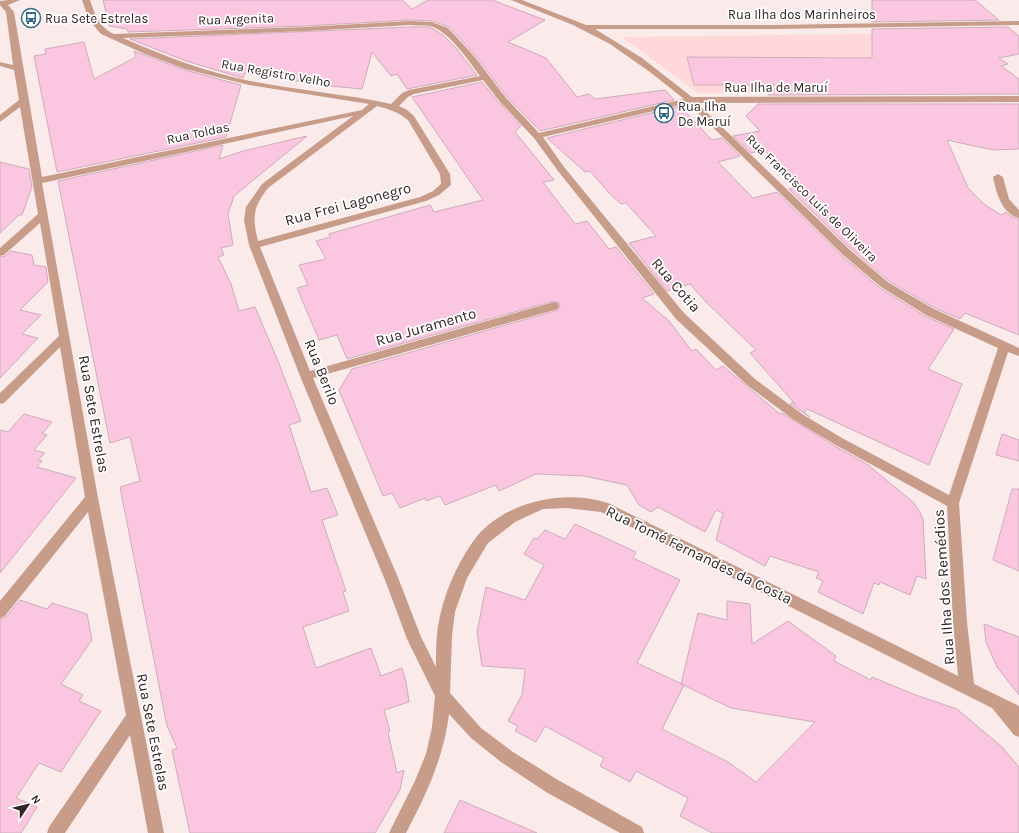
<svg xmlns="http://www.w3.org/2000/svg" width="1019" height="833" font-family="Karla,sans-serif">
	<rect width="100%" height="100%" fill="#faeaea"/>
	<path fill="#ffd9d9" d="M 930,33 L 1017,94 L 698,93 L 622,37 Z"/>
	<path fill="#fbc7e0" stroke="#cdacbc" d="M 103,0 L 402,0 L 412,9 L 428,0 L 492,0 L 545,20 L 508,42 L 546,58 L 577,97 L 589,94 L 595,99 L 665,90 L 674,100 L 540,131 L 507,97 L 475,55 L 449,27 L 433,21 L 411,20 L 305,26 L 128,32 L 127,29 L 109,26 Z
		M 872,0 L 975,0 L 999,20 L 872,22 Z
		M 411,27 L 430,27 L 443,35 L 456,48 L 477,75 L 407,89 L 397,74 L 391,76 L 372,52 L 362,89 L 330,86 L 245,73 L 243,78 L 186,61 L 130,39 Z
		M 1008,27 L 1019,36 L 1019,54 L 999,58 L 1008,64 L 1001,66 L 1019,79 L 1019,94 L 768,95 L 779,85 L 694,85 L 687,57 L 872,58 L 872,29 Z
		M 84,42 L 94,79 L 136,57 L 134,51 L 185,70 L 241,85 L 226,137 L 57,172 L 34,56 L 46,54 L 45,49 Z
		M 482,82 L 499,103 L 521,126 L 515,132 L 554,180 L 543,182 L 575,224 L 587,221 L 609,249 L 616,247 L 654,294 L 642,298 L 669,321 L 692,351 L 696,349 L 716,370 L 723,366 L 780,414 L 782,413 L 833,445 L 867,464 L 914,503 L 921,514 L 923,519 L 926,579 L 917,576 L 910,595 L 880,582 L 879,585 L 874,583 L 863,614 L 818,592 L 823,581 L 816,578 L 819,572 L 770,556 L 765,566 L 716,540 L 723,513 L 716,510 L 705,532 L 658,507 L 651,512 L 639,505 L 627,485 L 584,476 L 536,474 L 499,491 L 496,485 L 445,505 L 440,496 L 426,501 L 425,498 L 400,508 L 392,493 L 383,496 L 339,390 L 352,369 L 558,310 L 560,306 L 559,303 L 554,301 L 347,359 L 337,335 L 319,340 L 297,288 L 308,285 L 299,265 L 326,259 L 316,241 L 330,237 L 329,234 L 430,205 L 434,212 L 483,200 L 412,97 Z
		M 758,104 L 1019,104 L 1019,149 L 993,150 L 947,140 L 968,188 L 984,204 L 1001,215 L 1006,212 L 1012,217 L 1019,219 L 1019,335 L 965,313 L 960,319 L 935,308 L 890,282 L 851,249 L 789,189 L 800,186 L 764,150 L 751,153 L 733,136 L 760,131 L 746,116 Z
		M 680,106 L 712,140 L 722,138 L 740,156 L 718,162 L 753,198 L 777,192 L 841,255 L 880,288 L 925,316 L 954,329 L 928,369 L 962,384 L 929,465 L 807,409 L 804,413 L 810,417 L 790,404 L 792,402 L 796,405 L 750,353 L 756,350 L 706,302 L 690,284 L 667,291 L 629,243 L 656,236 L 626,203 L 621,204 L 609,193 L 590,171 L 585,172 L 547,138 Z
		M 307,136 L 234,196 L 228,214 L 233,245 L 221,248 L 224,255 L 218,257 L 231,284 L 239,311 L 255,307 L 278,361 L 301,421 L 289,425 L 311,492 L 327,488 L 338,515 L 322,520 L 346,591 L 343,592 L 349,611 L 303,627 L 316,668 L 371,648 L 381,676 L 402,668 L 406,682 L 409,702 L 384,710 L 390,731 L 388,732 L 397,773 L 404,770 L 400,790 L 375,833 L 190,833 L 172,750 L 177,748 L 167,726 L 120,487 L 140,481 L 130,437 L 110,443 L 58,181 L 223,145 L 219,159 L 243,151 Z
		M 0,162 L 29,169 L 32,187 L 22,215 L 19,215 L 0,233 Z
		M 11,251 L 32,255 L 34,265 L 46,267 L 48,282 L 20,310 L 41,315 L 22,334 L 38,338 L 0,378 L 0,257 L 5,256 Z
		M 24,414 L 52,422 L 42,434 L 47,435 L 34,450 L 45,453 L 38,460 L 42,461 L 37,467 L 76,478 L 0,573 L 0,430 L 8,432 Z
		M 1002,434 L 1019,440 L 1019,461 L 996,455 Z
		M 1012,489 L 1019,489 L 1019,571 L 993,560 Z
		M 575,524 L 636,552 L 633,558 L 680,580 L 637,663 L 684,685 L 662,729 L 728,762 L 756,782 L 815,722 L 731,708 L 681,684 L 698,613 L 727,620 L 727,601 L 750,604 L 752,644 L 788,621 L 836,656 L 834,661 L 871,680 L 872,677 L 913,694 L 957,709 L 1002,747 L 1019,767 L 1019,833 L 712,833 L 680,816 L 688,798 L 636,771 L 630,782 L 600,766 L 604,758 L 545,726 L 536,742 L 515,731 L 518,726 L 508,721 L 522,695 L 525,669 L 482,666 L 477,632 L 486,587 L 525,600 L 544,565 L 524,554 L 534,538 L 537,539 L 545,530 L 565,539 Z
		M 20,600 L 47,609 L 52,603 L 87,614 L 92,640 L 61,684 L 83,695 L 79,701 L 101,711 L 61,772 L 39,763 L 16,798 L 37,807 L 21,833 L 0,833 L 0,619 L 6,617 Z
		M 984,624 L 1019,637 L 1019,695 L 997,667 L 986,642 Z
		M 460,800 L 537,833 L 444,833 Z"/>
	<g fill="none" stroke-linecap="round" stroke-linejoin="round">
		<path fill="#c79d8a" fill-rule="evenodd" d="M 8,0 L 20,0 L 8,5 L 14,12 L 42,177 L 362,110 L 369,104 L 249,85 L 185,69 L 145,54 L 101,34 L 89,20 L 82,0 L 90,0 C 95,15 99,27 114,34 L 305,27 L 411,21 L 432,22 L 448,28 L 474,56 L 506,98 L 539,133 L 684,99 L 650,72 L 610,44 L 573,25 L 511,0 L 522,0 L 586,25 L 774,25 L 1019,21 L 1019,25 L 774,29 L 595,29 L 642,58 L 692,97 L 1019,96 L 1019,102 L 697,103 L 850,250 L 889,283 L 934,309 L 1019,348 L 1019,356 L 1008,352 L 959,503 L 967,622 L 974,684 L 1019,706 L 1019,737 L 1014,735 L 992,708 L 601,512 L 566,508 L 543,509 L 515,522 L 488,543 L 467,578 L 455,612 L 452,636 L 450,693 L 481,728 L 513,752 L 558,780 L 642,827 L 644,833 L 620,833 L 546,792 L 501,762 L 471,738 L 449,714 C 444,757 426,795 406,833 L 389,833 L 414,783 L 426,754 L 432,727 L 435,696 L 407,639 L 385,580 L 300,376 L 249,245 L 244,220 L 246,207 L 262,184 L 353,116 L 42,183 L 98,498 L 164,833 L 148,833 L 130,735 L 65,833 L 47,833 L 49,827 L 126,715 L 88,512 L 5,616 L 0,618 L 0,601 L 85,497 L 60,347 L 4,403 L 0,404 L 0,393 L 59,336 L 40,223 L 4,255 L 0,256 L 0,248 L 38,214 L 20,107 L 0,122 L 0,115 L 19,100 L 14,70 L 0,66 L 0,62 L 13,65 L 6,12 L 0,5 L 0,1 ZM 411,25 C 417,26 424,25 430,26 C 448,30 469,61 480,76 L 409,90 L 402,93 L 391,104 C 345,94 297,90 250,81 C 206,72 164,56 123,38 L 305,31 ZM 483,80 L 500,102 L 534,138 L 558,171 L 676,319 L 747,385 L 794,420 L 834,444 L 947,506 L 953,622 L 958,676 L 608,503 C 565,489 508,501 478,535 C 461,556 447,586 441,612 C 436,630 436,649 436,667 L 421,637 L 399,580 L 313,378 L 558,309 L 559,306 L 558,303 L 554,302 L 310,371 L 260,247 L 426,201 L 439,195 L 451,185 L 450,174 L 414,116 L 407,110 L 399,106 L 408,97 L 414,94 ZM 688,103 L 842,254 L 881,287 L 926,315 L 998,348 L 949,495 L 842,438 L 802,414 L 755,379 L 684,313 L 564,167 L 543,137 ZM 377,106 C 389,109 398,112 408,120 L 440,174 L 441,184 L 433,191 L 420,197 L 258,241 C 252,217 253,207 268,188 Z
			M 998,174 L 1003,177 L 1009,199 L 1019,210 L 1019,218 C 1002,214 996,192 993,177 Z"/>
	</g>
	<defs>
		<g id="bus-ring" transform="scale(1)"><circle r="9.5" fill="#fff" stroke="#336b85" stroke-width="1.5"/><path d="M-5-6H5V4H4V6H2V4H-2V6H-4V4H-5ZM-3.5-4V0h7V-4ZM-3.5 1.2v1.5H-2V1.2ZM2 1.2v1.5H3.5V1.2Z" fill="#336b85"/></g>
	</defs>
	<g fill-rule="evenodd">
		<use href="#bus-ring" x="31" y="18"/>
		<use href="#bus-ring" x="664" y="113"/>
	</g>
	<g text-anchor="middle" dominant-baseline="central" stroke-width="3.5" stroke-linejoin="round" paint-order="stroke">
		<g font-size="13" fill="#322424" stroke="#fff">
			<text x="802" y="14">Rua Ilha dos Marinheiros</text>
			<text transform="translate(236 19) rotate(-2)">Rua Argenita</text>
			<text transform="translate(276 73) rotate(10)">Rua Registro Velho</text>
			<text x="776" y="87">Rua Ilha de Maruí</text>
			<text transform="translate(198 133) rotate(-12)">Rua Toldas</text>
			<text transform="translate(812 198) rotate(44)">Rua Francisco Luís de Oliveira</text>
		</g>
		<g font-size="13" fill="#322424" stroke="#fff" text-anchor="start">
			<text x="45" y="18">Rua Sete Estrelas</text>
			<text x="678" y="106">Rua Ilha<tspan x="678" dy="15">De Maruí</tspan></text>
		</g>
		<g font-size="15" fill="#322424" stroke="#fff">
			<text transform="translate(348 204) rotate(-15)">Rua Frei Lagonegro</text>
			<text transform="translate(676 285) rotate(49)">Rua Cotia</text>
			<text transform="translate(426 327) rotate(-16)">Rua Juramento</text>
			<text transform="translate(322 372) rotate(68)">Rua Berilo</text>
			<text transform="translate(94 414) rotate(80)">Rua Sete Estrelas</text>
			<text transform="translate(699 555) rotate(26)">Rua Tomé Fernandes da Costa</text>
			<text transform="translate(944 587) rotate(-94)">Rua Ilha dos Remédios</text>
			<text transform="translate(153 732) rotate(79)">Rua Sete Estrelas</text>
		</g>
	</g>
	<g transform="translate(28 805) rotate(55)" stroke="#ffffff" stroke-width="3" paint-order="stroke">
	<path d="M0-3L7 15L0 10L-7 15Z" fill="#322424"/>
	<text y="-6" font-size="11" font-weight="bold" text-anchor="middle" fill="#322424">N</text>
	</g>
</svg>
